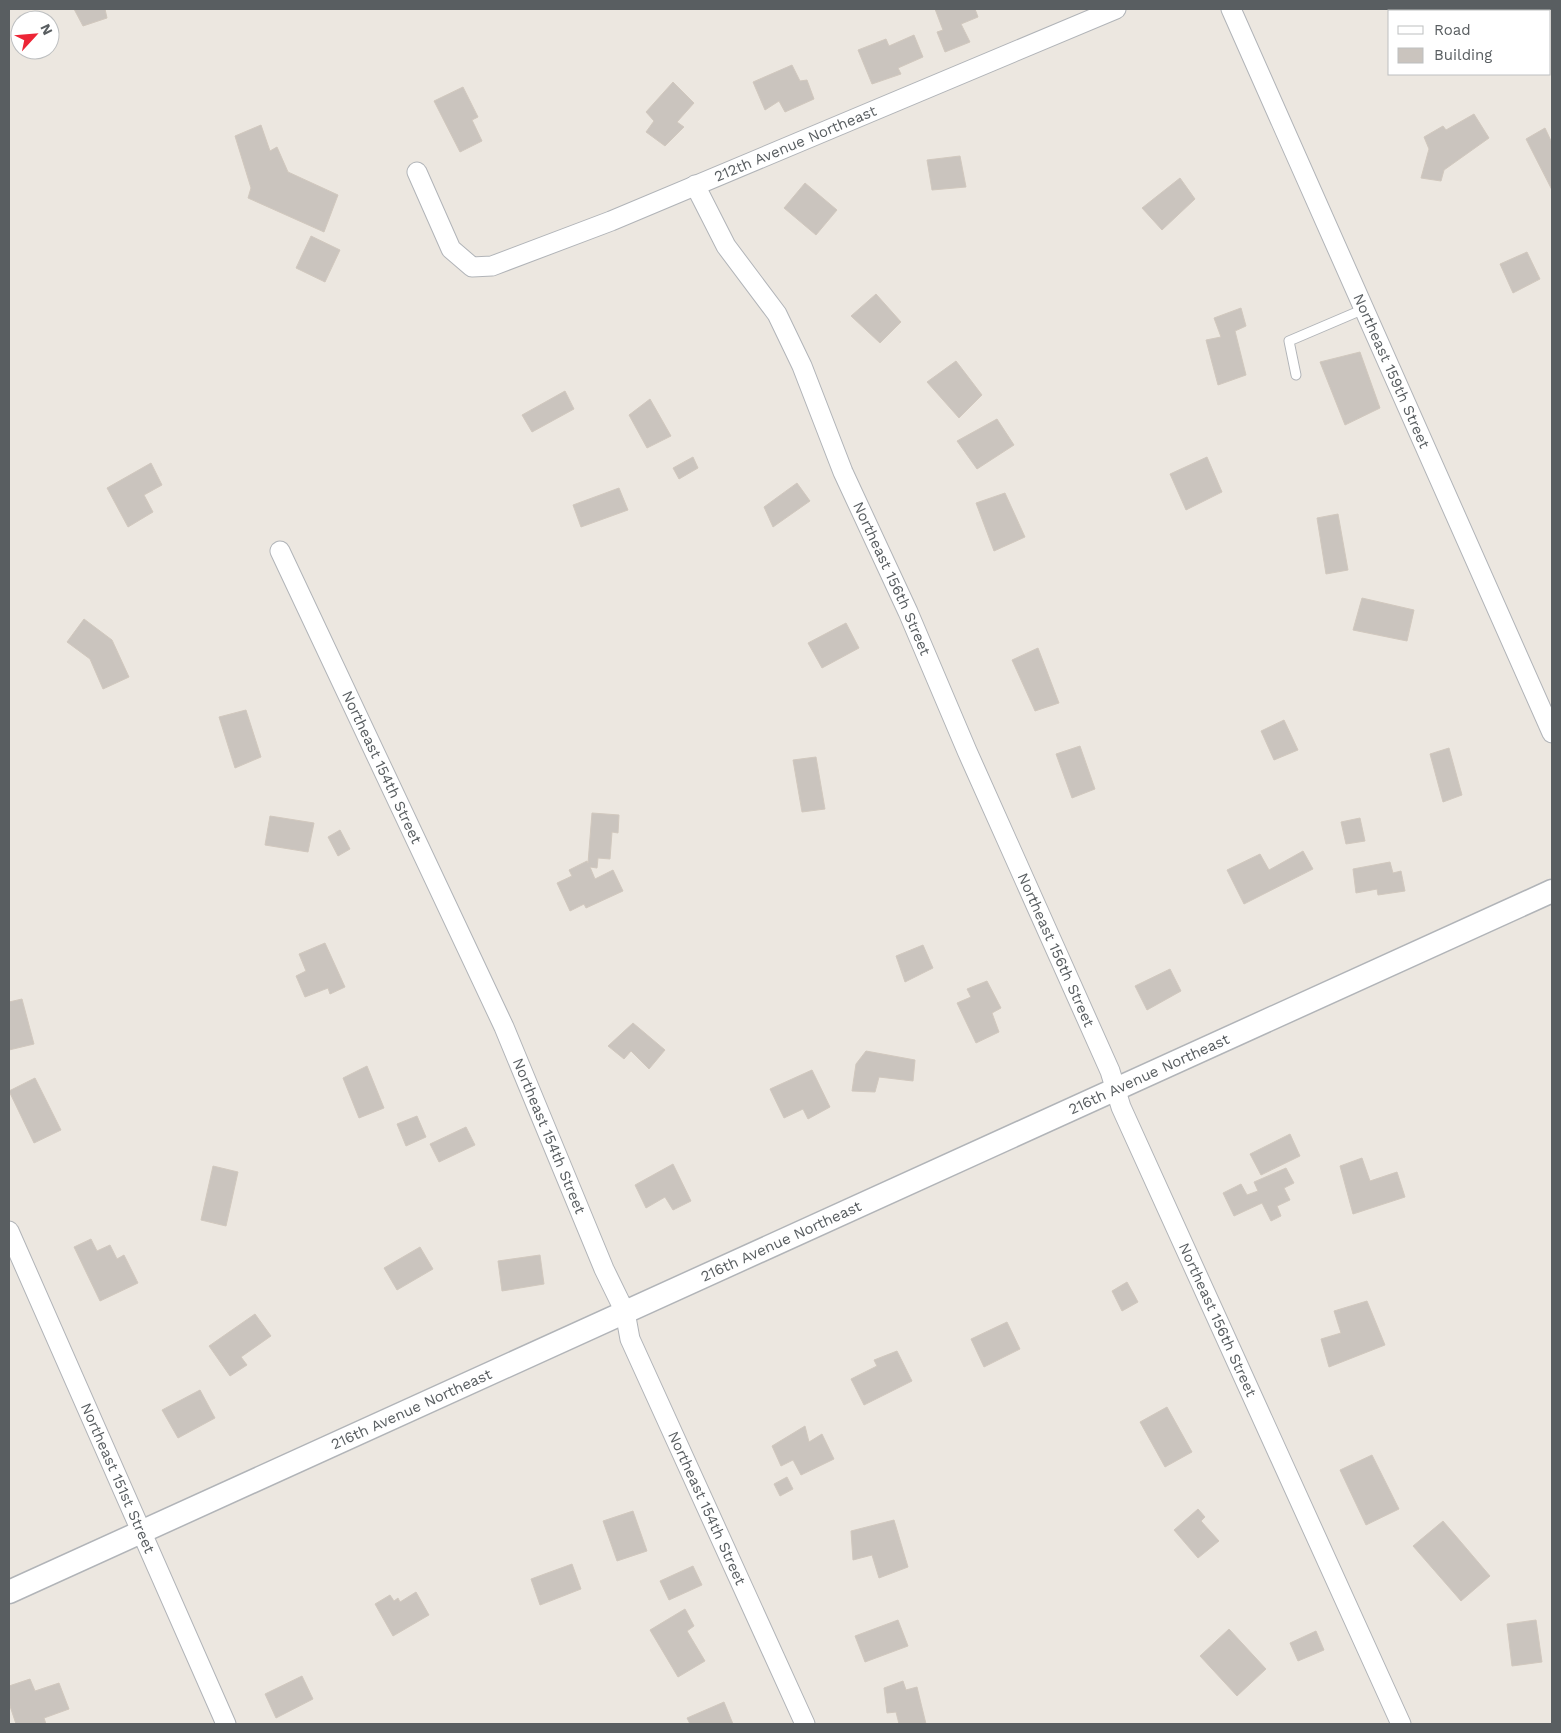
<svg xmlns="http://www.w3.org/2000/svg" width="1561" height="1733" font-family="'Work Sans',sans-serif">
	<rect width="100%" height="100%" fill="#ece7e0"/>
	<path fill="#cac4be" stroke="#d1c8be" d="M 74,9 L 105,9 L 107,18 L 83,26 Z
		M 935,9 L 975,9 L 978,17 L 961,24 L 970,42 L 945,52 L 937,32 L 943,30 Z
		M 914,35 L 923,57 L 898,68 L 901,74 L 872,84 L 858,50 L 886,39 L 889,46 Z
		M 792,65 L 800,81 L 807,80 L 814,99 L 785,112 L 779,101 L 765,110 L 753,82 Z
		M 673,82 L 694,103 L 677,122 L 684,127 L 665,146 L 646,132 L 654,121 L 646,112 Z
		M 463,87 L 478,117 L 472,120 L 482,141 L 460,152 L 434,101 Z
		M 1474,114 L 1489,138 L 1444,170 L 1441,181 L 1421,178 L 1429,149 L 1424,137 L 1443,126 L 1446,130 Z
		M 261,125 L 270,151 L 277,147 L 288,172 L 338,195 L 324,232 L 248,198 L 251,188 L 235,136 Z
		M 1545,128 L 1552,143 L 1552,190 L 1526,139 Z
		M 960,156 L 966,187 L 932,190 L 927,160 Z
		M 1180,178 L 1195,199 L 1162,230 L 1142,208 Z
		M 805,183 L 837,210 L 816,235 L 784,208 Z
		M 311,236 L 340,250 L 325,282 L 296,268 Z
		M 1527,252 L 1540,279 L 1513,293 L 1500,264 Z
		M 876,294 L 901,322 L 880,343 L 851,316 Z
		M 1241,308 L 1246,326 L 1235,331 L 1246,375 L 1218,385 L 1206,340 L 1221,337 L 1214,318 Z
		M 1360,352 L 1380,408 L 1345,425 L 1320,362 Z
		M 956,361 L 982,395 L 959,418 L 927,382 Z
		M 565,391 L 574,409 L 532,432 L 522,415 Z
		M 650,399 L 671,436 L 647,448 L 629,415 Z
		M 997,419 L 1014,445 L 977,469 L 957,441 Z
		M 693,457 L 698,468 L 679,479 L 673,468 Z
		M 1207,457 L 1222,492 L 1186,510 L 1170,474 Z
		M 151,463 L 162,485 L 144,495 L 153,512 L 128,527 L 107,488 Z
		M 797,483 L 810,501 L 773,527 L 764,507 Z
		M 619,488 L 628,510 L 581,527 L 573,505 Z
		M 1005,493 L 1025,537 L 994,551 L 976,503 Z
		M 1338,514 L 1348,570 L 1326,574 L 1317,518 Z
		M 1362,598 L 1414,610 L 1407,641 L 1353,630 Z
		M 84,619 L 112,640 L 129,677 L 103,689 L 90,659 L 67,642 Z
		M 846,623 L 859,648 L 822,668 L 808,643 Z
		M 1038,648 L 1059,703 L 1035,711 L 1012,660 Z
		M 246,710 L 261,757 L 235,768 L 219,717 Z
		M 1284,720 L 1298,750 L 1274,760 L 1261,731 Z
		M 1080,746 L 1095,789 L 1072,798 L 1056,754 Z
		M 1449,748 L 1462,795 L 1443,802 L 1430,754 Z
		M 816,757 L 825,809 L 802,812 L 793,760 Z
		M 592,813 L 619,815 L 618,833 L 612,832 L 610,859 L 598,858 L 597,868 L 590,867 L 595,879 L 613,870 L 623,891 L 586,908 L 584,904 L 570,911 L 557,883 L 572,876 L 569,870 L 587,861 L 588,863 Z
		M 270,816 L 314,823 L 308,852 L 265,845 Z
		M 1360,818 L 1365,841 L 1346,844 L 1341,822 Z
		M 340,830 L 350,849 L 338,856 L 328,837 Z
		M 1303,851 L 1313,869 L 1244,904 L 1227,870 L 1260,854 L 1269,870 Z
		M 1390,862 L 1393,873 L 1401,871 L 1405,891 L 1378,895 L 1377,889 L 1356,893 L 1353,869 Z
		M 325,943 L 345,987 L 330,994 L 328,988 L 305,997 L 296,976 L 306,971 L 299,954 Z
		M 923,945 L 933,968 L 905,982 L 896,956 Z
		M 1170,969 L 1181,991 L 1147,1010 L 1135,986 Z
		M 987,981 L 1001,1008 L 992,1013 L 999,1032 L 976,1043 L 957,1003 L 971,997 L 967,989 Z
		M 22,999 L 34,1044 L 9,1050 L 9,1002 Z
		M 633,1023 L 665,1050 L 649,1069 L 631,1051 L 624,1059 L 608,1046 Z
		M 866,1051 L 915,1060 L 913,1081 L 879,1077 L 875,1092 L 852,1091 L 856,1064 Z
		M 367,1066 L 384,1108 L 359,1118 L 343,1078 Z
		M 812,1070 L 830,1107 L 808,1119 L 803,1109 L 784,1118 L 770,1089 Z
		M 35,1078 L 61,1130 L 34,1143 L 9,1091 Z
		M 417,1116 L 426,1137 L 406,1146 L 397,1124 Z
		M 466,1127 L 475,1145 L 439,1162 L 430,1144 Z
		M 1290,1134 L 1300,1156 L 1261,1175 L 1250,1154 Z
		M 1362,1158 L 1370,1181 L 1397,1172 L 1405,1197 L 1353,1214 L 1340,1166 Z
		M 673,1164 L 691,1201 L 673,1210 L 665,1197 L 646,1208 L 635,1185 Z
		M 213,1166 L 238,1172 L 226,1226 L 201,1220 Z
		M 1286,1168 L 1294,1183 L 1284,1188 L 1290,1200 L 1277,1206 L 1281,1216 L 1271,1221 L 1262,1203 L 1234,1216 L 1223,1193 L 1241,1184 L 1247,1195 L 1258,1191 L 1254,1182 Z
		M 91,1239 L 97,1251 L 110,1245 L 117,1259 L 124,1255 L 138,1283 L 100,1301 L 74,1247 Z
		M 420,1247 L 433,1269 L 397,1290 L 384,1268 Z
		M 540,1255 L 544,1284 L 502,1291 L 498,1261 Z
		M 1127,1282 L 1138,1302 L 1122,1311 L 1112,1291 Z
		M 1367,1301 L 1385,1345 L 1329,1367 L 1321,1339 L 1341,1333 L 1334,1311 Z
		M 255,1314 L 271,1336 L 241,1357 L 247,1365 L 230,1376 L 209,1346 Z
		M 1007,1322 L 1020,1349 L 984,1367 L 971,1339 Z
		M 897,1351 L 912,1381 L 864,1405 L 851,1379 L 877,1366 L 874,1360 Z
		M 200,1390 L 215,1418 L 178,1438 L 162,1410 Z
		M 1167,1407 L 1192,1452 L 1165,1467 L 1140,1422 Z
		M 805,1426 L 809,1442 L 822,1434 L 834,1459 L 801,1475 L 793,1460 L 781,1466 L 772,1446 Z
		M 1372,1455 L 1399,1509 L 1366,1525 L 1340,1470 Z
		M 787,1477 L 793,1489 L 780,1496 L 774,1484 Z
		M 1198,1509 L 1205,1517 L 1201,1521 L 1219,1541 L 1198,1558 L 1174,1530 Z
		M 633,1511 L 647,1551 L 617,1561 L 603,1521 Z
		M 894,1520 L 908,1567 L 879,1578 L 872,1555 L 853,1560 L 851,1531 Z
		M 1443,1521 L 1490,1576 L 1461,1601 L 1413,1546 Z
		M 572,1564 L 581,1589 L 540,1605 L 531,1579 Z
		M 693,1566 L 702,1585 L 669,1600 L 660,1581 Z
		M 416,1592 L 429,1615 L 393,1636 L 375,1604 L 390,1595 L 394,1601 L 398,1598 L 400,1602 Z
		M 685,1609 L 694,1626 L 687,1631 L 705,1661 L 678,1677 L 650,1630 Z
		M 898,1620 L 908,1646 L 865,1662 L 855,1636 Z
		M 1536,1620 L 1542,1662 L 1512,1666 L 1507,1624 Z
		M 1229,1629 L 1266,1669 L 1237,1696 L 1200,1656 Z
		M 1316,1631 L 1324,1650 L 1298,1661 L 1290,1643 Z
		M 302,1676 L 313,1699 L 276,1718 L 265,1694 Z
		M 30,1679 L 35,1691 L 59,1683 L 69,1709 L 44,1718 L 46,1724 L 16,1724 L 9,1703 L 9,1686 Z
		M 903,1681 L 906,1690 L 917,1687 L 926,1724 L 899,1724 L 896,1712 L 887,1713 L 884,1688 Z
		M 724,1702 L 733,1724 L 690,1724 L 687,1718 Z"/>
	<g fill="none" stroke-linecap="round" stroke-linejoin="round">
		<g stroke="#b1b4b8" stroke-width="11">
			<path id="service" d="M 1296,375 L 1289,341 L 1364,309"/>
		</g>
		<g stroke="#b1b4b8" stroke-width="21">
			<g id="minor">
				<path id="s1" d="M 1231,9 L 1552,733"/>
				<path id="s2" d="M 417,172 L 451,249 L 472,267 L 492,266 L 611,221 L 1116,9"/>
				<path id="s3" d="M 695,185 L 726,246 L 777,314 L 802,366 L 843,472 L 908,612 L 967,751 L 1110,1071 L 1121,1107 L 1401,1724"/>
				<path id="s4" d="M 280,551 L 504,1027 L 604,1269 L 625,1312 L 630,1339 L 805,1724"/>
				<path id="s5" d="M 9,1231 L 226,1724"/>
			</g>
		</g>
		<g stroke="#b1b4b8" stroke-width="25">
			<g id="tertiary">
				<path id="s6" d="M 9,1592 L 1552,891"/>
			</g>
		</g>
		<use href="#service" stroke="#fff" stroke-width="9"/>
		<use href="#minor" stroke="#fff" stroke-width="19"/>
		<use href="#tertiary" stroke="#fff" stroke-width="22"/>
	</g>
	<g text-anchor="middle" dominant-baseline="central" stroke-width="4.5" stroke-linejoin="round" paint-order="stroke">
		<g font-size="15" fill="#595e61" stroke="#fff">
			<text stroke="none"><textPath href="#s2" startOffset="459">212th Avenue Northeast</textPath></text>
			<text stroke="none"><textPath href="#s1" startOffset="396">Northeast 159th Street</textPath></text>
			<text stroke="none"><textPath href="#s3" startOffset="442">Northeast 156th Street</textPath></text>
			<text stroke="none"><textPath href="#s4" startOffset="239">Northeast 154th Street</textPath></text>
			<text stroke="none"><textPath href="#s3" startOffset="848">Northeast 156th Street</textPath></text>
			<text stroke="none"><textPath href="#s6" startOffset="1252">216th Avenue Northeast</textPath></text>
			<text stroke="none"><textPath href="#s4" startOffset="644">Northeast 154th Street</textPath></text>
			<text stroke="none"><textPath href="#s6" startOffset="848">216th Avenue Northeast</textPath></text>
			<text stroke="none"><textPath href="#s3" startOffset="1252">Northeast 156th Street</textPath></text>
			<text stroke="none"><textPath href="#s6" startOffset="442">216th Avenue Northeast</textPath></text>
			<text stroke="none"><textPath href="#s5" startOffset="270">Northeast 151st Street</textPath></text>
			<text stroke="none"><textPath href="#s4" startOffset="1049">Northeast 154th Street</textPath></text>
		</g>
	</g>
	<rect width="1561" height="1733" fill="none" stroke="#595e61" stroke-width="20"/>
	<rect x="1388" y="10" width="162" height="65" fill="#ffffff" stroke="#bdbfc0"/>
	<rect x="1398" y="26" width="25" height="8" fill="#ffffff" stroke="#bdbfc0"/>
	<text x="1434" y="35" font-size="15" fill="#595e61">Road</text>
	<rect x="1398" y="48" width="25" height="15" fill="#cac4be" stroke="#bdbfc0"/>
	<text x="1434" y="60" font-size="15" fill="#595e61">Building</text>
	<g transform="translate(35 35) rotate(64)"><circle r="24" fill="#ffffff" stroke="#bdbfc0"/>
	<path d="M0-4L9 19L0 12L-9 19Z" fill="#ed2536"/>
	<text y="-8" font-size="14" font-weight="bold" text-anchor="middle" fill="#595e61">N</text>
	</g>
</svg>
